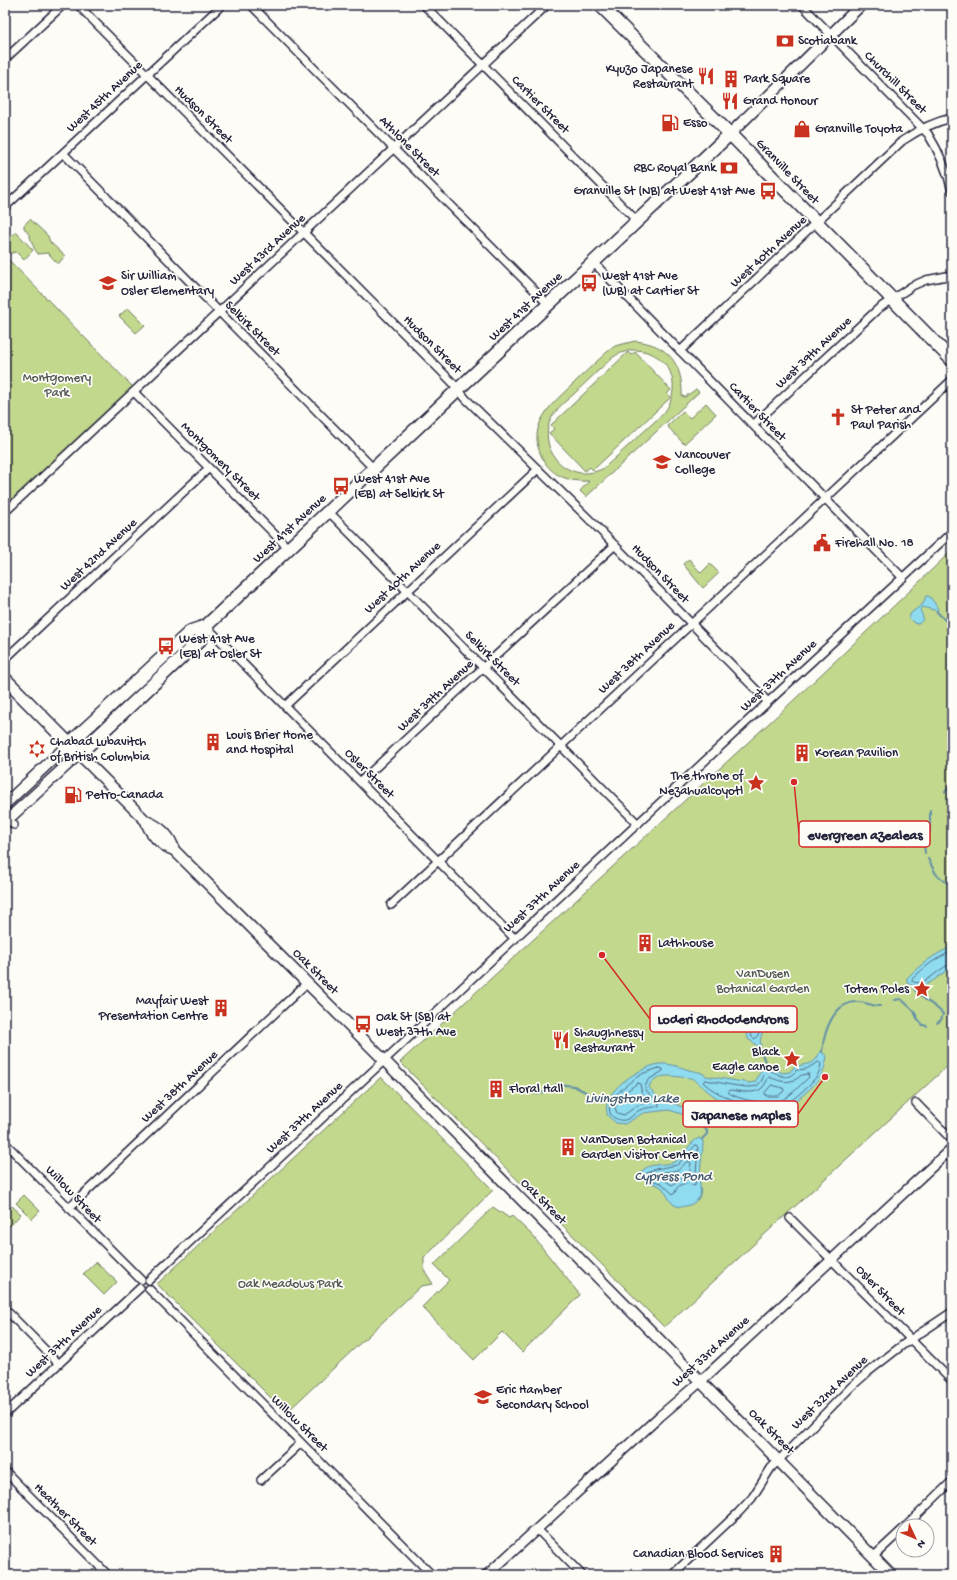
<svg xmlns="http://www.w3.org/2000/svg" width="957" height="1580" font-family="'Gochi Hand',sans-serif">
	<rect width="100%" height="100%" fill="#fdfcf7"/>
	<filter id="ink" filterUnits="userSpaceOnUse"><feTurbulence type="fractalNoise" baseFrequency=".025" numOctaves="2"/><feDisplacementMap in="SourceGraphic" scale="8" xChannelSelector="R" yChannelSelector="G"/><feConvolveMatrix kernelMatrix="1 2 1 2 8 2 1 2 1" color-interpolation-filters="sRGB"/></filter>
	<g filter="url(#ink)">
		<path fill="#c2d88d" stroke="#727d64" fill-rule="evenodd" d="M 30,219 L 48,236 L 50,242 L 65,256 L 58,264 L 48,253 L 38,254 C 30,244 33,237 24,228 L 24,225 Z
			M 16,232 L 33,250 L 24,260 L 16,252 L 7,254 L 5,252 L 5,243 Z
			M 5,256 L 133,387 L 5,507 Z
			M 128,308 L 145,325 L 136,333 L 119,316 Z
			M 635,341 C 668,344 683,364 682,396 L 685,397 L 696,389 L 699,392 L 586,497 L 580,491 L 589,481 C 573,482 556,478 546,464 C 523,430 548,407 571,386 C 583,374 595,363 607,352 L 615,346 ZM 631,350 C 668,349 685,384 664,413 L 604,468 C 591,475 576,475 563,466 C 547,454 542,430 554,414 C 559,406 567,400 574,394 C 586,382 599,370 612,358 L 618,354 Z
			M 628,352 L 631,355 L 635,352 L 671,390 L 667,394 L 671,397 L 593,470 L 590,467 L 585,471 L 549,433 L 554,429 L 551,425 Z
			M 706,403 L 716,414 L 684,444 L 667,426 L 683,411 L 690,418 Z
			M 952,550 L 952,1062 L 664,1327 L 400,1062 L 780,713 L 914,587 Z
			M 689,559 L 701,573 L 710,564 L 719,573 L 703,588 L 683,564 Z
			M 381,1077 L 493,1190 L 424,1258 L 424,1270 L 433,1284 L 421,1286 L 286,1413 L 157,1284 Z
			M 24,1195 L 40,1211 L 32,1219 L 16,1203 Z
			M 12,1206 L 21,1214 L 10,1226 L 5,1221 L 5,1213 Z
			M 493,1207 L 509,1218 L 512,1216 L 532,1235 L 580,1295 L 522,1352 L 502,1332 L 474,1360 L 422,1307 L 449,1280 L 434,1265 Z
			M 96,1262 L 117,1282 L 104,1295 L 83,1274 Z"/>
		<path fill="#8fdbef" stroke="#6391a7" d="M 926,596 L 929,596 C 933,601 937,605 938,611 L 922,607 L 920,610 C 923,616 926,621 917,624 L 914,623 L 909,618 L 911,613 L 923,604 Z
			M 952,947 L 952,967 C 938,975 924,994 907,983 L 907,978 C 920,965 934,954 952,947 Z
			M 747,1008 L 755,1010 L 764,1019 C 766,1030 758,1037 761,1046 L 759,1047 L 748,1039 C 747,1028 737,1019 747,1008 Z
			M 820,1051 L 827,1056 C 824,1076 819,1081 804,1094 C 798,1099 792,1105 785,1109 C 768,1117 729,1106 714,1096 C 707,1091 700,1084 693,1079 C 690,1077 685,1078 681,1077 C 670,1076 654,1073 649,1087 C 651,1091 659,1097 662,1101 C 674,1102 688,1109 697,1116 L 696,1118 L 702,1125 L 695,1123 L 685,1115 L 669,1110 L 643,1113 L 625,1124 L 616,1123 L 608,1116 C 606,1111 606,1106 608,1101 C 614,1084 642,1067 659,1064 C 669,1063 680,1067 689,1070 C 697,1072 700,1071 706,1076 L 750,1083 L 755,1082 C 759,1076 762,1063 771,1066 C 774,1067 779,1071 782,1073 L 790,1072 L 794,1067 C 806,1063 816,1066 820,1051 Z
			M 699,1138 L 703,1141 C 703,1155 699,1169 700,1184 C 700,1188 701,1192 700,1196 C 696,1205 680,1210 673,1204 C 668,1200 667,1193 663,1189 C 656,1181 646,1186 640,1175 C 646,1161 662,1167 674,1162 C 684,1157 688,1143 699,1138 Z"/>
		<g fill="none" stroke-linecap="round" stroke-linejoin="round">
			<path stroke="#4e6c83" stroke-width="1" d="M 952,952 C 936,957 925,967 912,979 L 912,981 C 925,989 939,966 952,964
				M 749,1013 L 753,1014 L 760,1022 L 759,1033 L 755,1039 L 752,1037 L 746,1019 L 747,1015 Z
				M 819,1062 L 821,1064 C 820,1068 819,1073 817,1076 C 811,1084 792,1102 782,1106 C 763,1114 717,1097 703,1082 L 705,1080 C 716,1081 750,1091 758,1085 C 763,1081 763,1074 768,1070 C 779,1072 785,1084 797,1070 L 806,1069 Z
				M 659,1068 L 663,1069 L 663,1071 L 648,1080 L 645,1087 C 647,1094 655,1098 659,1104 L 659,1106 C 653,1108 646,1107 640,1110 C 635,1112 631,1119 625,1120 C 621,1121 616,1119 613,1117 C 598,1103 634,1078 644,1073 C 649,1071 654,1070 659,1068 Z
				M 808,1074 L 809,1077 L 806,1080 C 798,1087 789,1098 779,1101 C 768,1105 737,1100 728,1092 L 730,1090 C 739,1091 755,1095 762,1088 C 765,1085 767,1080 769,1077 C 778,1080 784,1084 794,1080 C 802,1077 797,1075 808,1074 Z
				M 638,1083 L 640,1084 L 642,1094 L 649,1100 L 649,1102 L 638,1105 L 624,1115 L 617,1113 L 615,1108 C 618,1097 629,1089 638,1083 Z
				M 772,1085 L 783,1088 L 784,1091 L 778,1096 L 766,1096 L 765,1093 Z
				M 696,1145 L 698,1147 L 695,1186 C 686,1183 678,1182 675,1193 L 673,1194 L 661,1183 L 650,1180 L 645,1176 L 645,1174 L 655,1169 L 677,1165 Z
				M 688,1161 L 691,1163 L 689,1178 L 680,1179 L 672,1185 L 658,1176 L 659,1173 L 678,1170 Z"/>
			<path stroke="#6391a7" stroke-width="2" d="M 937,612 L 952,627
				M 945,792 L 948,788
				M 925,853 L 924,844 L 930,831 L 930,810
				M 928,859 L 936,874 L 952,887
				M 914,989 C 923,1001 934,1003 943,1014 L 941,1020 L 937,1023
				M 895,1000 L 901,999 L 914,1011 L 917,1018 L 923,1025 L 927,1026
				M 759,1047 L 767,1066
				M 822,1052 C 824,1031 834,1000 859,1002 C 866,1002 873,1007 880,1006
				M 515,1091 L 540,1094 L 557,1084 L 574,1086 L 591,1095 L 608,1101
				M 702,1125 L 707,1131 L 707,1134 L 702,1139"/>
			<g stroke="#22223b" stroke-width="10">
				<path id="minor" d="M 78,5 L 452,382 L 466,399 L 594,524 L 768,702
					M 251,5 L 549,305
					M 424,5 L 638,222
					M 802,5 L 928,134 C 940,153 947,170 952,191
					M 5,59 L 63,5
					M 63,153 L 374,469
					M 5,207 L 222,5
					M 594,263 L 903,578
					M 680,351 L 902,141 C 918,130 933,122 952,118
					M 134,392 L 289,549
					M 753,425 L 878,309 L 912,286 L 926,280 L 952,275
					M 5,512 L 547,5
					M 329,512 L 638,824
					M 206,626 L 515,939
					M 5,659 L 209,468
					M 285,706 L 538,469
					M 360,782 L 615,545
					M 8,819 L 14,825
					M 391,905 L 952,380
					M 916,1103 L 952,1140
					M 5,1143 L 141,1280
					M 69,1208 L 307,983
					M 790,1218 L 952,1381
					M 149,1280 L 768,702 L 952,532
					M 149,1289 L 432,1575
					M 5,1309 L 59,1364
					M 5,1414 L 140,1288
					M 5,1471 L 108,1575
					M 261,1480 L 301,1443
					M 906,1526 L 952,1481
					M 537,1529 L 582,1575
					M 873,1557 L 903,1529
					M 672,1575 L 738,1513 L 752,1498 L 771,1468 L 852,1386 L 868,1372 L 904,1344 L 952,1312"/>
			</g>
			<g stroke="#22223b" stroke-width="12">
				<path id="tertiary" d="M 487,1575 L 659,1417 L 701,1381 L 952,1148"/>
			</g>
			<g stroke="#22223b" stroke-width="13">
				<path id="secondary" d="M 730,134 L 861,5
					M 5,804 L 69,744
					M 146,821 C 149,833 161,846 174,850 L 378,1054 L 891,1575
					M 5,822 L 79,754 L 146,821 C 159,826 171,836 174,850"/>
			</g>
			<g stroke="#22223b" stroke-width="15">
				<path id="primary" d="M 5,679 L 79,754 L 200,640 L 206,626 L 730,134
					M 69,744 L 191,631 L 206,626"/>
			</g>
			<g stroke="#22223b" stroke-width="15">
				<path id="trunk" d="M 600,5 L 730,134 L 952,360"/>
			</g>
			<use href="#minor" stroke="#fdfcf7" stroke-width="7"/>
			<use href="#tertiary" stroke="#fdfcf7" stroke-width="9"/>
			<use href="#secondary" stroke="#fdfcf7" stroke-width="10"/>
			<use href="#primary" stroke="#fdfcf7" stroke-width="12"/>
			<use href="#trunk" stroke="#fdfcf7" stroke-width="12"/>
		</g>
	</g>
	<defs>
		<g id="bank-bare" transform="scale(1.38)"><path d="M-6-4H6V4H-6ZM0-2.3a2.3 2.3 0 1 0 0 4.6a2.3 2.3 0 1 0 0-4.6Z" fill="#c8321e" stroke="#fdfcf7" stroke-width="2.5" paint-order="stroke"/></g>
		<g id="restaurant-bare" transform="scale(1.38)"><path d="M-5-6h1v4h1v-4h1v4h1v-4h1v5L-1.5 .5V6h-2V.5L-5-1ZM5-6V6H3V1.5H1.5Q1.5-4 5-6Z" fill="#c8321e" stroke="#fdfcf7" stroke-width="2.5" paint-order="stroke"/></g>
		<g id="building-bare" transform="scale(1.38)"><path d="M-4-6H4V6H1V3H-1V6H-4ZM-2.5-4.3h1.7v1.8h-1.7ZM.8-4.3h1.7v1.8H.8ZM-2.5-1h1.7V.8h-1.7ZM.8-1h1.7V.8H.8Z" fill="#c8321e" stroke="#fdfcf7" stroke-width="2.5" paint-order="stroke"/></g>
		<g id="fuel-bare" transform="scale(1.38)"><path d="M-5.5-6h7V0h2V4h1.3V-2.5L3-4.5l.8-.8L6-3V5H2.5V1h-1V6h-7ZM-4.2-4.7v3.2H.2V-4.7Z" fill="#c8321e" stroke="#fdfcf7" stroke-width="2.5" paint-order="stroke"/></g>
		<g id="shop-bare" transform="scale(1.38)"><path d="M-5-2.5h2.3a2.7 3.5 0 0 1 5.4 0H5L5.5 6h-11ZM-1.5-2.5h3a1.5 2.3 0 0 0-3 0Z" fill="#c8321e" stroke="#fdfcf7" stroke-width="2.5" paint-order="stroke"/></g>
		<g id="bus-bare" transform="scale(1.38)"><path d="M-5-6H5V4H4V6H2V4H-2V6H-4V4H-5ZM-3.5-4V0h7V-4ZM-3.5 1.2v1.5H-2V1.2ZM2 1.2v1.5H3.5V1.2Z" fill="#c8321e" stroke="#fdfcf7" stroke-width="2.5" paint-order="stroke"/></g>
		<g id="school-bare" transform="scale(1.38)"><path d="M0-5L7-2L0 1L-7-2ZM-4 1L0 2.5L4 1V4Q0 6-4 4Z" fill="#c8321e" stroke="#fdfcf7" stroke-width="2.5" paint-order="stroke"/></g>
		<g id="church-bare" transform="scale(1.38)"><path d="M-1.2-6h2.4v3.5h3.3v2.4h-3.3V6h-2.4V-.1h-3.3v-2.4h3.3Z" fill="#c8321e" stroke="#fdfcf7" stroke-width="2.5" paint-order="stroke"/></g>
		<g id="civic-bare" transform="scale(1.38)"><path d="M-.6-6.5H3V-4.5H.6V-3L4-1V1h2V6H-6V1h2V-1L-.6-3ZM-1.2 2.5V6h2.4V2.5Z" fill="#c8321e" stroke="#fdfcf7" stroke-width="2.5" paint-order="stroke"/></g>
		<g id="synagogue-bare" transform="scale(1.38)"><path d="M0-6.5L5.6 3.2H-5.6ZM0 6.5L5.6-3.2H-5.6Z" fill="#c8321e" stroke="#fdfcf7" stroke-width="2.5" paint-order="stroke"/></g>
		<g id="sight-bare" transform="scale(1.38)"><path d="M0-6L1.8-2.2L6-1.7L2.9 1.2L3.7 5.4L0 3.3L-3.7 5.4L-2.9 1.2L-6-1.7L-1.8-2.2Z" fill="#c8321e" stroke="#fdfcf7" stroke-width="2.5" paint-order="stroke"/></g>
	</defs>
	<g fill-rule="evenodd">
		<use href="#bank-bare" x="785" y="41"/>
		<use href="#restaurant-bare" x="706" y="76"/>
		<use href="#building-bare" x="731" y="79"/>
		<use href="#restaurant-bare" x="730" y="101"/>
		<use href="#fuel-bare" x="670" y="123"/>
		<use href="#shop-bare" x="802" y="129"/>
		<use href="#bank-bare" x="729" y="168"/>
		<use href="#bus-bare" x="768" y="191"/>
		<use href="#school-bare" x="108" y="283"/>
		<use href="#bus-bare" x="589" y="283"/>
		<use href="#church-bare" x="838" y="417"/>
		<use href="#school-bare" x="662" y="462"/>
		<use href="#bus-bare" x="341" y="486"/>
		<use href="#civic-bare" x="822" y="543"/>
		<use href="#bus-bare" x="166" y="646"/>
		<use href="#building-bare" x="213" y="742"/>
		<use href="#synagogue-bare" x="37" y="749"/>
		<use href="#building-bare" x="802" y="753"/>
		<use href="#sight-bare" x="756" y="783"/>
		<use href="#fuel-bare" x="73" y="795"/>
		<use href="#building-bare" x="645" y="943"/>
		<use href="#sight-bare" x="922" y="989"/>
		<use href="#building-bare" x="221" y="1008"/>
		<use href="#bus-bare" x="363" y="1024"/>
		<use href="#restaurant-bare" x="561" y="1040"/>
		<use href="#sight-bare" x="792" y="1059"/>
		<use href="#building-bare" x="496" y="1089"/>
		<use href="#building-bare" x="568" y="1147"/>
		<use href="#school-bare" x="483" y="1397"/>
		<use href="#building-bare" x="776" y="1554"/>
	</g>
	<g text-anchor="middle" dominant-baseline="central" stroke-width="3.5" stroke-linejoin="round" paint-order="stroke">
		<g font-size="13" fill="#22223b" stroke="#fdfcf7" text-anchor="start">
			<text x="798" y="41">Scotiabank</text>
			<text x="693" y="69" text-anchor="end">Kyuzo Japanese<tspan x="693" dy="15">Restaurant</tspan></text>
			<text x="744" y="79">Park Square</text>
			<text x="743" y="101">Grand Honour</text>
			<text x="683" y="123">Esso</text>
			<text x="815" y="129">Granville Toyota</text>
			<text x="716" y="168" text-anchor="end">RBC Royal Bank</text>
			<text x="755" y="191" text-anchor="end">Granville St (NB) at West 41st Ave</text>
			<text x="121" y="276">Sir William<tspan x="121" dy="15">Osler Elementary</tspan></text>
			<text x="602" y="276">West 41st Ave<tspan x="602" dy="15">(WB) at Cartier St</tspan></text>
			<text x="851" y="410">St Peter and<tspan x="851" dy="15">Paul Parish</tspan></text>
			<text x="675" y="455">Vancouver<tspan x="675" dy="15">College</tspan></text>
			<text x="354" y="479">West 41st Ave<tspan x="354" dy="15">(EB) at Selkirk St</tspan></text>
			<text x="835" y="543">Firehall No. 18</text>
			<text x="179" y="639">West 41st Ave<tspan x="179" dy="15">(EB) at Osler St</tspan></text>
			<text x="226" y="735">Louis Brier Home<tspan x="226" dy="15">and Hospital</tspan></text>
			<text x="50" y="742">Chabad Lubavitch<tspan x="50" dy="15">of British Columbia</tspan></text>
			<text x="815" y="753">Korean Pavilion</text>
			<text x="743" y="776" text-anchor="end">The throne of<tspan x="743" dy="15">Nezahualcoyotl</tspan></text>
			<text x="86" y="795">Petro-Canada</text>
			<text x="658" y="943">Lathhouse</text>
			<text x="909" y="989" text-anchor="end">Totem Poles</text>
			<text x="208" y="1001" text-anchor="end">Mayfair West<tspan x="208" dy="15">Presentation Centre</tspan></text>
			<text x="376" y="1017">Oak St (SB) at<tspan x="376" dy="15">West 37th Ave</tspan></text>
			<text x="574" y="1033">Shaughnessy<tspan x="574" dy="15">Restaurant</tspan></text>
			<text x="779" y="1052" text-anchor="end">Black<tspan x="779" dy="15">Eagle canoe</tspan></text>
			<text x="509" y="1089">Floral Hall</text>
			<text x="581" y="1140">VanDusen Botanical<tspan x="581" dy="15">Garden Visitor Centre</tspan></text>
			<text x="496" y="1390">Eric Hamber<tspan x="496" dy="15">Secondary School</tspan></text>
			<text x="763" y="1554" text-anchor="end">Canadian Blood Services</text>
		</g>
		<g font-size="13" fill="#22223b" stroke="#fdfcf7">
			<text transform="translate(895 83) rotate(45)">Churchill Street</text>
			<text transform="translate(105 97) rotate(-43)">West 45th Avenue</text>
			<text transform="translate(540 105) rotate(45)">Cartier Street</text>
			<text transform="translate(203 115) rotate(45)">Hudson Street</text>
			<text transform="translate(409 147) rotate(45)">Athlone Street</text>
			<text transform="translate(787 172) rotate(46)">Granville Street</text>
			<text transform="translate(268 250) rotate(-43)">West 43rd Avenue</text>
			<text transform="translate(769 252) rotate(-43)">West 40th Avenue</text>
			<text transform="translate(526 307) rotate(-43)">West 41st Avenue</text>
			<text transform="translate(252 329) rotate(45)">Selkirk Street</text>
			<text transform="translate(432 345) rotate(45)">Hudson Street</text>
			<text transform="translate(814 353) rotate(-43)">West 39th Avenue</text>
			<text transform="translate(757 412) rotate(46)">Cartier Street</text>
			<text transform="translate(220 462) rotate(45)">Montgomery Street</text>
			<text transform="translate(290 529) rotate(-43)">West 41st Avenue</text>
			<text transform="translate(99 555) rotate(-43)">West 42nd Avenue</text>
			<text transform="translate(660 574) rotate(46)">Hudson Street</text>
			<text transform="translate(403 578) rotate(-43)">West 40th Avenue</text>
			<text transform="translate(637 658) rotate(-43)">West 38th Avenue</text>
			<text transform="translate(492 659) rotate(45)">Selkirk Street</text>
			<text transform="translate(779 676) rotate(-43)">West 37th Avenue</text>
			<text transform="translate(436 696) rotate(-43)">West 39th Avenue</text>
			<text transform="translate(369 774) rotate(45)">Osler Street</text>
			<text transform="translate(542 897) rotate(-43)">West 37th Avenue</text>
			<text transform="translate(315 972) rotate(45)">Oak Street</text>
			<text transform="translate(180 1087) rotate(-43)">West 38th Avenue</text>
			<text transform="translate(305 1118) rotate(-43)">West 37th Avenue</text>
			<text transform="translate(73 1195) rotate(46)">Willow Street</text>
			<text transform="translate(543 1202) rotate(45)">Oak Street</text>
			<text transform="translate(880 1291) rotate(46)">Osler Street</text>
			<text transform="translate(64 1342) rotate(-43)">West 37th Avenue</text>
			<text transform="translate(711 1352) rotate(-42)">West 33rd Avenue</text>
			<text transform="translate(830 1393) rotate(-44)">West 32nd Avenue</text>
			<text transform="translate(299 1424) rotate(45)">Willow Street</text>
			<text transform="translate(771 1432) rotate(45)">Oak Street</text>
			<text transform="translate(65 1515) rotate(45)">Heather Street</text>
		</g>
		<g font-size="13" fill="#525954" stroke="#fdfcf7">
			<text x="57" y="378">Montgomery<tspan x="57" dy="15">Park</tspan></text>
			<text x="763" y="974">VanDusen<tspan x="763" dy="15">Botanical Garden</tspan></text>
			<text x="290" y="1284">Oak Meadows Park</text>
		</g>
		<g font-size="14" font-style="italic" fill="#435a71" stroke="#fdfcf7">
			<text x="632" y="1099">Livingstone Lake</text>
			<text x="673" y="1177">Cypress Pond</text>
		</g>
	</g>
	<path fill="none" stroke="#d62828" stroke-width="1.5" d="M794 782L799 834M602 955L650 1019M825 1077L798 1114"/>
	<g fill="#d62828" stroke="#fdfcf7" stroke-width="1.5">
		<circle cx="794" cy="782" r="4"/>
		<circle cx="602" cy="955" r="4"/>
		<circle cx="825" cy="1077" r="4"/>
	</g>
	<g fill="#fdfcf7" stroke="#d62828" stroke-width="1.5">
		<rect x="799" y="821" width="131" height="26" rx="4"/>
		<rect x="650" y="1006" width="147" height="26" rx="4"/>
		<rect x="683" y="1101" width="115" height="26" rx="4"/>
	</g>
	<g font-size="14" text-anchor="middle" font-weight="bold" fill="#22223b">
		<text x="865" y="839">evergreen azealeas</text>
		<text x="723" y="1023">Loderi Rhododendrons</text>
		<text x="741" y="1119">Japanese maples</text>
	</g>
	<rect width="957" height="1580" fill="none" stroke="#fdfcf7" stroke-width="20"/>
	<rect x="10" y="10" width="937" height="1560" fill="none" stroke="#22223b" stroke-width="1.5" filter="url(#ink)"/>
	<g transform="translate(915 1538) rotate(134)"><circle r="19" fill="#fdfcf7" stroke="#a5a5ac"/>
	<path d="M0-3L7 15L0 10L-7 15Z" fill="#c8321e"/>
	<text y="-6" font-size="11" font-weight="bold" text-anchor="middle" fill="#22223b">N</text>
	</g>
</svg>
